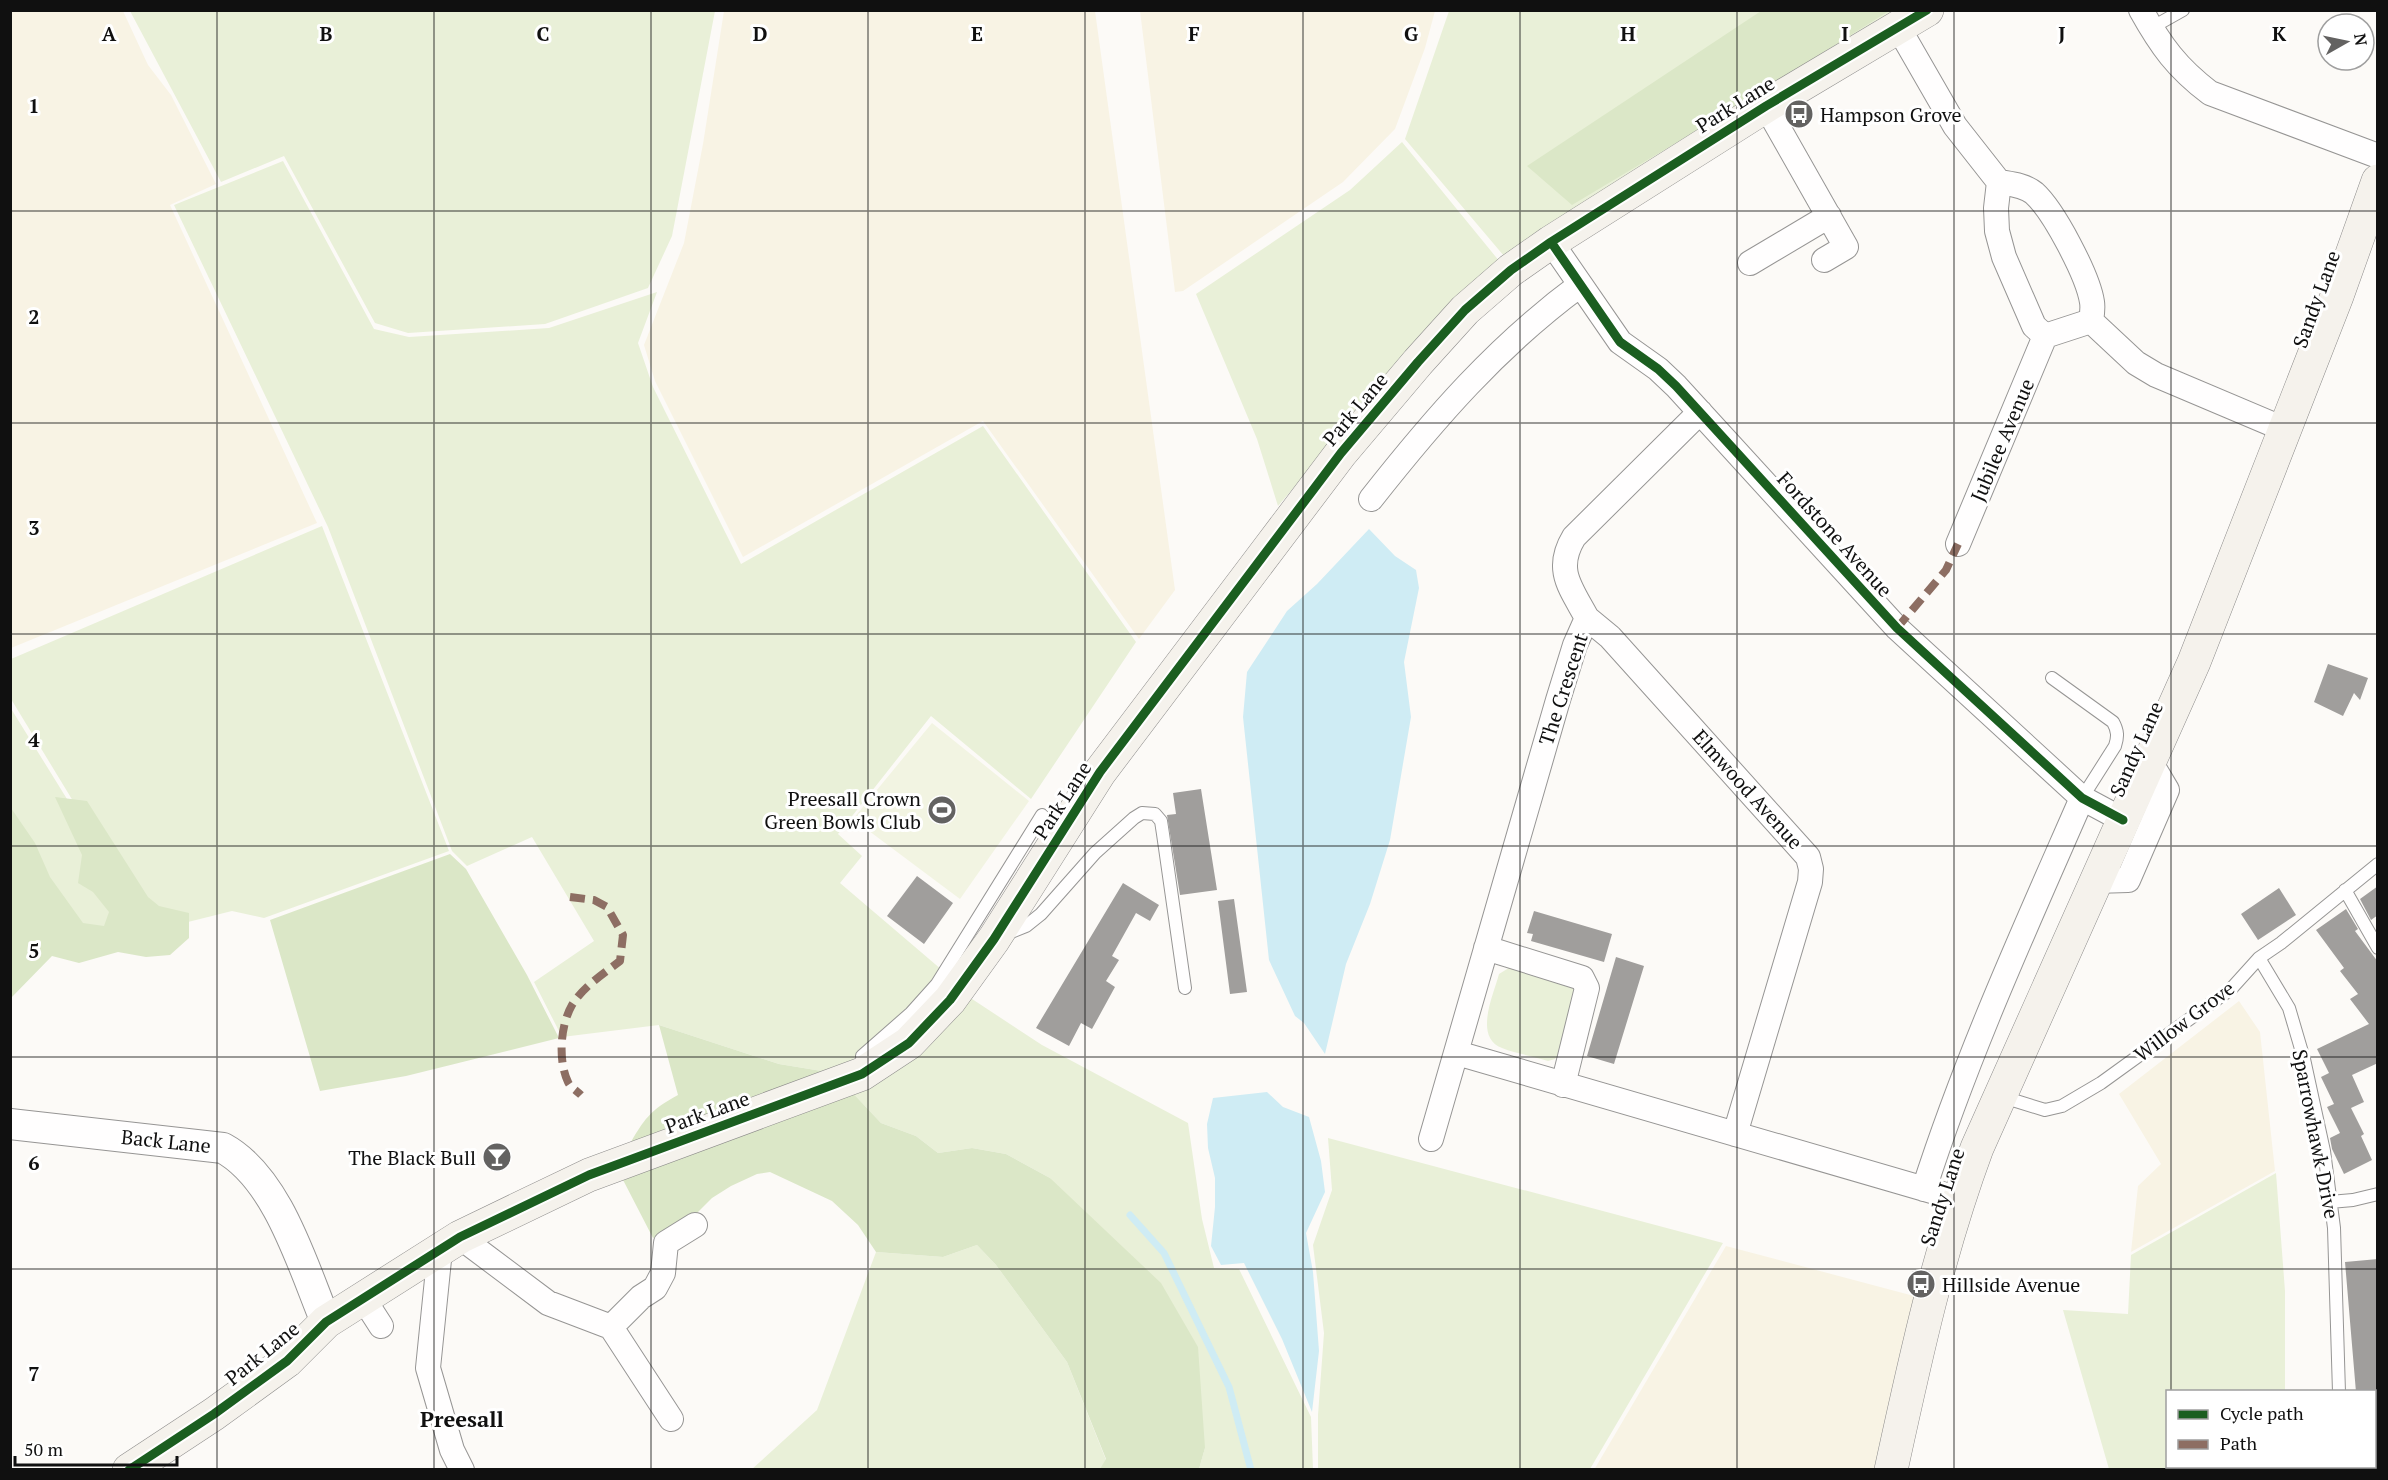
<svg xmlns="http://www.w3.org/2000/svg" width="2388" height="1480" font-family="'PT Serif',serif">
	<rect width="100%" height="100%" fill="#fcfaf7"/>
	<path fill="#f8f3e4" d="M 11,10 L 123,11 L 148,65 L 171,95 L 216,184 L 170,205 L 317,523 L 11,648 Z
		M 724,11 L 1095,11 L 1175,590 L 1139,639 L 983,421 L 743,557 L 655,381 L 644,345 L 684,243 L 703,144 Z
		M 1140,11 L 1140,10 L 1435,11 L 1425,48 L 1395,129 L 1343,182 L 1183,291 L 1175,292 Z
		M 2239,1001 L 2260,1032 L 2275,1171 L 2131,1252 L 2138,1186 L 2161,1164 L 2119,1094 Z
		M 1726,1246 L 1914,1296 L 1877,1469 L 1594,1470 Z"/>
	<path fill="#e9f0d8" d="M 130,11 L 715,11 L 672,236 L 648,288 L 545,324 L 408,333 L 375,323 L 284,156 L 221,182 Z
		M 1449,11 L 1895,11 L 1504,256 L 1405,139 Z
		M 1402,142 L 1500,262 L 1376,391 L 1278,506 L 1257,439 L 1196,294 L 1350,190 Z
		M 283,161 L 374,329 L 409,337 L 549,328 L 657,292 L 638,343 L 653,387 L 741,564 L 983,426 L 1136,642 L 1031,799 L 931,716 L 838,834 L 862,856 L 840,883 L 942,970 L 918,999 L 857,1055 L 840,1074 L 779,1064 L 659,1025 L 562,1037 L 534,982 L 594,941 L 532,837 L 467,866 L 452,851 L 328,527 L 174,205 Z
		M 322,526 L 449,851 L 264,918 L 232,911 L 152,931 L 11,699 L 11,659 Z
		M 10,707 L 150,933 L 83,944 L 11,822 Z
		M 1512,966 L 1571,985 L 1576,993 L 1559,1053 L 1555,1059 L 1548,1061 C 1533,1056 1517,1054 1502,1048 C 1473,1037 1494,994 1499,974 Z
		M 969,997 L 1042,1045 L 1188,1123 L 1202,1219 L 1214,1268 L 1239,1269 L 1311,1417 L 1313,1469 L 1199,1469 L 1205,1448 L 1050,1178 L 1006,1154 L 972,1148 L 938,1153 L 916,1136 L 881,1123 L 849,1089 Z
		M 1328,1138 L 1723,1243 L 1590,1469 L 1318,1469 L 1318,1415 L 1324,1333 L 1313,1245 L 1332,1190 Z
		M 2276,1173 L 2285,1291 L 2285,1391 L 2168,1392 L 2168,1466 L 2285,1466 L 2285,1469 L 2109,1469 L 2063,1310 L 2128,1314 L 2131,1255 Z
		M 977,1245 L 996,1265 L 1067,1362 L 1106,1460 L 1100,1470 L 751,1470 L 817,1410 L 876,1252 L 943,1257 Z"/>
	<path fill="#dbe7c7" d="M 1761,11 L 1889,11 L 1741,104 L 1572,205 L 1527,166 Z
		M 55,797 L 87,801 L 148,897 L 159,906 L 189,913 L 189,938 L 170,955 L 146,957 L 118,952 L 79,963 L 52,956 L 11,998 L 11,808 L 35,843 L 50,877 L 83,923 L 104,926 L 109,912 L 93,892 L 78,883 L 82,855 Z
		M 450,854 L 466,869 L 527,975 L 559,1038 L 406,1076 L 320,1091 L 270,920 Z
		M 659,1025 L 779,1064 L 840,1074 L 628,1147 C 644,1119 650,1110 678,1095 Z
		M 849,1089 L 881,1123 L 916,1136 L 938,1153 L 972,1148 L 1006,1154 L 1050,1178 L 1161,1283 L 1198,1347 L 1205,1448 L 1199,1469 L 1100,1469 L 1106,1459 L 1067,1362 L 996,1265 L 977,1245 L 943,1257 L 876,1252 L 858,1225 L 832,1201 L 770,1172 L 757,1174 L 731,1186 L 712,1198 L 695,1215 L 671,1232 L 653,1238 L 621,1176 Z"/>
	<path fill="#f2f4e2" d="M 932,723 L 1029,801 L 960,899 L 853,819 Z"/>
	<path fill="#cfecf4" d="M 1369,529 L 1395,556 L 1416,570 L 1419,588 L 1404,662 L 1411,717 L 1390,840 L 1370,904 L 1346,964 L 1325,1054 L 1304,1023 L 1295,1016 L 1269,960 L 1243,717 L 1247,672 L 1287,611 L 1317,584 Z
		M 1267,1092 L 1283,1107 L 1309,1117 L 1321,1161 L 1325,1192 L 1306,1233 L 1313,1272 L 1319,1351 L 1312,1412 L 1282,1339 L 1244,1263 L 1221,1265 L 1211,1246 L 1215,1207 L 1215,1178 L 1208,1148 L 1207,1124 L 1213,1098 Z"/>
	<g fill="none" stroke-linecap="round" stroke-linejoin="round">
		<path stroke="#cfecf4" stroke-width="7" d="M 1130,1215 L 1164,1253 L 1229,1387 L 1251,1470"/>
	</g>
	<path fill="#a09e9c" d="M 2328,664 L 2368,678 L 2360,700 L 2354,693 L 2343,716 L 2314,702 Z
		M 1201,789 L 1217,890 L 1180,895 L 1167,815 L 1176,814 L 1173,793 Z
		M 917,876 L 953,903 L 924,944 L 887,916 Z
		M 1123,883 L 1159,905 L 1150,921 L 1136,913 L 1112,956 L 1119,960 L 1106,981 L 1115,987 L 1092,1029 L 1081,1023 L 1069,1046 L 1036,1028 Z
		M 2378,886 L 2378,915 L 2371,920 L 2360,899 Z
		M 2279,888 L 2296,915 L 2258,940 L 2241,914 Z
		M 1234,899 L 1247,992 L 1230,994 L 1218,901 Z
		M 2346,909 L 2358,929 L 2355,931 L 2378,962 L 2378,1063 L 2352,1075 L 2364,1102 L 2351,1108 L 2364,1134 L 2361,1136 L 2372,1160 L 2344,1174 L 2332,1149 L 2330,1138 L 2340,1133 L 2327,1107 L 2334,1104 L 2321,1077 L 2329,1073 L 2317,1049 L 2369,1024 L 2350,999 L 2358,994 L 2340,971 L 2344,968 L 2316,930 Z
		M 1534,911 L 1612,934 L 1604,962 L 1531,941 L 1533,934 L 1527,933 Z
		M 1616,957 L 1644,966 L 1614,1064 L 1587,1056 Z
		M 2378,1259 L 2378,1392 L 2356,1392 L 2345,1262 Z"/>
	<g fill="none" stroke-linecap="round" stroke-linejoin="round">
		<g stroke="#969594" stroke-width="14">
			<path id="service" d="M 2151,28 L 2183,10
				M 2052,678 L 2113,722 C 2118,731 2118,737 2115,746 L 2082,798
				M 2345,890 L 2378,948
				M 1006,934 L 1026,926 L 1041,914 L 1095,853 L 1134,818 L 1142,813 L 1155,814 L 1161,821 L 1163,834 L 1185,988
				M 2259,958 L 2289,1008 L 2304,1059 L 2324,1151 L 2334,1228 L 2339,1392
				M 862,1056 L 911,1013 L 937,984 L 1042,815
				M 2003,1097 L 2045,1110 L 2062,1106 L 2101,1083 L 2231,989 L 2259,958 L 2281,943 L 2378,864
				M 2330,1202 L 2353,1200 L 2378,1194
				M 2342,1466 L 2343,1470"/>
		</g>
		<g stroke="#969594" stroke-width="26">
			<path id="minor" d="M 2141,10 C 2161,46 2177,68 2210,93 L 2378,156
				M 1898,27 L 1955,126 L 1999,182 C 2010,184 2024,185 2034,193 C 2054,211 2088,276 2092,302 C 2093,308 2092,315 2091,321 L 2136,363 L 2156,375 L 2286,430
				M 1766,106 L 1846,247 L 1824,260
				M 1999,182 L 1996,208 L 1997,231 L 2004,257 L 2034,326 L 2045,336 L 2091,321
				M 1551,242 L 1620,342 L 1658,369 L 1676,386 L 1897,628 L 2082,798 L 2123,820
				M 1750,263 L 1829,216
				M 1371,499 C 1434,419 1497,346 1580,285
				M 1958,544 L 2045,336
				M 1587,618 L 1610,637 L 1808,857 L 1811,869 L 1810,882 L 1735,1134
				M 2095,881 L 2128,880 L 2167,790 L 2151,763
				M 1486,948 L 1582,978 L 1587,988 L 1563,1085
				M 1457,1053 L 1959,1199
				M 1431,1139 L 1558,700 L 1575,645 L 1587,618 C 1571,588 1554,570 1574,537 L 1700,412
				M 1924,1189 C 1967,1055 2026,926 2082,798
				M 460,1237 L 548,1303 L 611,1327 L 671,1419
				M 440,1250 L 428,1368 L 452,1450 L 462,1470
				M 363,1298 L 381,1326
				M 611,1327 L 641,1297 L 655,1288 L 663,1273 L 666,1243 L 695,1225"/>
		</g>
		<g stroke="#969594" stroke-width="32">
			<path id="tertiary" d="M 10,1124 L 223,1148 C 278,1178 303,1267 326,1322"/>
		</g>
		<g stroke="#8d8c8b" stroke-width="34">
			<path id="secondary" d="M 129,1470 L 214,1414 L 287,1361 L 326,1322 L 460,1237 L 589,1175 L 862,1074 L 909,1043 L 950,1000 L 994,939 L 1100,772 L 1273,543 L 1341,453 L 1418,362 L 1465,310 L 1511,270 L 1551,242 L 1766,106 L 1927,10
				M 1891,1470 C 1915,1360 1938,1253 1977,1148 L 2194,662 L 2337,296 L 2378,181"/>
		</g>
		<use href="#service" stroke="#fffefe" stroke-width="12"/>
		<use href="#minor" stroke="#fffefe" stroke-width="24"/>
		<use href="#tertiary" stroke="#fffefe" stroke-width="30"/>
		<use href="#secondary" stroke="#f5f2ec" stroke-width="33"/>
		<path stroke="#8d6e63" stroke-width="8" stroke-dasharray="15 8" stroke-linecap="butt" d="M 1897,628 L 1946,570 L 1958,544
			M 570,897 L 594,900 L 607,907 L 623,935 L 620,961 C 603,974 583,987 572,1005 C 560,1026 558,1061 568,1082 C 570,1087 577,1091 581,1095"/>
		<g stroke="#fff" stroke-width="13">
			<path id="cycleway" d="M 1551,242 L 1620,342 L 1658,369 L 1676,386 L 1897,628 L 2082,798 L 2123,820
				M 129,1470 L 214,1414 L 287,1361 L 326,1322 L 460,1237 L 589,1175 L 862,1074 L 909,1043 L 950,1000 L 994,939 L 1100,772 L 1273,543 L 1341,453 L 1418,362 L 1465,310 L 1511,270 L 1551,242 L 1766,106 L 1927,10"/>
		</g>
		<use href="#cycleway" stroke="#1b5e20" stroke-width="9"/>
	</g>
	<path fill="none" stroke="#101010" stroke-width="1.5" stroke-opacity="0.55" d="M 217,10 L 217,1470M 434,10 L 434,1470M 651,10 L 651,1470M 868,10 L 868,1470M 1085,10 L 1085,1470M 1303,10 L 1303,1470M 1520,10 L 1520,1470M 1737,10 L 1737,1470M 1954,10 L 1954,1470M 2171,10 L 2171,1392M 10,211 L 2378,211M 10,423 L 2378,423M 10,634 L 2378,634M 10,846 L 2378,846M 10,1057 L 2378,1057M 10,1269 L 2378,1269M 2171,1466 L 2171,1470"/>
	<defs>
		<g id="bus-disc" transform="scale(1.5)"><circle r="9.5" fill="#636261" stroke="#fff"/><path d="M-5-6H5V4H4V6H2V4H-2V6H-4V4H-5ZM-3.5-4V0h7V-4ZM-3.5 1.2v1.5H-2V1.2ZM2 1.2v1.5H3.5V1.2Z" fill="#fff"/></g>
		<g id="stadium-disc" transform="scale(1.5)"><circle r="9.5" fill="#636261" stroke="#fff"/><path d="M0-5a6.5 5 0 1 0 0 10a6.5 5 0 1 0 0-10ZM-3.5-1.8h7v3.6h-7Z" fill="#fff"/></g>
		<g id="bar-disc" transform="scale(1.5)"><circle r="9.5" fill="#636261" stroke="#fff"/><path d="M-6-5H6L.8 .8V4.5H3.5V6h-7V4.5H-.8V.8Z" fill="#fff"/></g>
	</defs>
	<g fill-rule="evenodd">
		<use href="#bus-disc" x="1799" y="114"/>
		<use href="#stadium-disc" x="942" y="810"/>
		<use href="#bar-disc" x="497" y="1157"/>
		<use href="#bus-disc" x="1921" y="1284"/>
	</g>
	<g text-anchor="middle" dominant-baseline="central" stroke-width="6" stroke-linejoin="round" paint-order="stroke">
		<g font-size="20" fill="#101010" stroke="#fff">
			<text transform="translate(1735 104) rotate(-32)">Park Lane</text>
			<text transform="translate(2316 299) rotate(-70)">Sandy Lane</text>
			<text transform="translate(1355 409) rotate(-50)">Park Lane</text>
			<text transform="translate(2002 440) rotate(-67)">Jubilee Avenue</text>
			<text transform="translate(1835 534) rotate(48)">Fordstone Avenue</text>
			<text transform="translate(1563 689) rotate(-72)">The Crescent</text>
			<text transform="translate(2136 749) rotate(-66)">Sandy Lane</text>
			<text transform="translate(1748 789) rotate(48)">Elmwood Avenue</text>
			<text transform="translate(1062 800) rotate(-57)">Park Lane</text>
			<text transform="translate(2184 1021) rotate(-37)">Willow Grove</text>
			<text transform="translate(707 1112) rotate(-20)">Park Lane</text>
			<text transform="translate(2316 1134) rotate(79)">Sparrowhawk Drive</text>
			<text transform="translate(166 1141) rotate(6)">Back Lane</text>
			<text transform="translate(1942 1197) rotate(-72)">Sandy Lane</text>
			<text transform="translate(262 1353) rotate(-39)">Park Lane</text>
		</g>
		<g font-size="20" fill="#101010" stroke="#fff" text-anchor="start">
			<text x="1820" y="114">Hampson Grove</text>
			<text x="921" y="798" text-anchor="end">Preesall Crown<tspan x="921" dy="23">Green Bowls Club</tspan></text>
			<text x="476" y="1157" text-anchor="end">The Black Bull</text>
			<text x="1942" y="1284">Hillside Avenue</text>
		</g>
		<g font-size="22" font-weight="bold" fill="#101010" stroke="#fff">
			<text x="462" y="1418">Preesall</text>
		</g>
	</g>
	<g font-size="20" text-anchor="middle" font-weight="bold" fill="#101010" stroke="#fff" stroke-width="6" stroke-linejoin="round" paint-order="stroke">
		<text x="109" y="41">A</text>
		<text x="326" y="41">B</text>
		<text x="543" y="41">C</text>
		<text x="760" y="41">D</text>
		<text x="977" y="41">E</text>
		<text x="1194" y="41">F</text>
		<text x="1411" y="41">G</text>
		<text x="1628" y="41">H</text>
		<text x="1845" y="41">I</text>
		<text x="2062" y="41">J</text>
		<text x="2279" y="41">K</text>
		<text x="34" y="113">1</text>
		<text x="34" y="324">2</text>
		<text x="34" y="535">3</text>
		<text x="34" y="747">4</text>
		<text x="34" y="958">5</text>
		<text x="34" y="1170">6</text>
		<text x="34" y="1381">7</text>
	</g>
	<rect width="2388" height="1480" fill="none" stroke="#101010" stroke-width="24"/>
	<rect x="2166" y="1390" width="210" height="78" fill="#ffffff" stroke="#9f9f9f" stroke-width="1.5"/>
	<rect x="2178" y="1410" width="30" height="9" fill="#1b5e20" stroke="#9f9f9f" stroke-width="1.5"/>
	<text x="2220" y="1420" font-size="18" fill="#101010">Cycle path</text>
	<rect x="2178" y="1440" width="30" height="9" fill="#8d6e63" stroke="#9f9f9f" stroke-width="1.5"/>
	<text x="2220" y="1450" font-size="18" fill="#101010">Path</text>
	<g transform="translate(2346 42) rotate(81)"><circle r="28" fill="#ffffff" stroke="#9f9f9f" stroke-width="1.5"/>
	<path d="M0-4.5L10 22L0 15L-10 22Z" fill="#636261"/>
	<text y="-9" font-size="16" font-weight="bold" text-anchor="middle" fill="#101010">N</text>
	</g>
	<path d="M15 1456v9h162v-9" fill="none" stroke="#101010" stroke-width="3"/>
	<text x="24" y="1456" font-size="18" fill="#101010" stroke="#ffffff" stroke-width="4.5" paint-order="stroke">50 m</text>
</svg>
